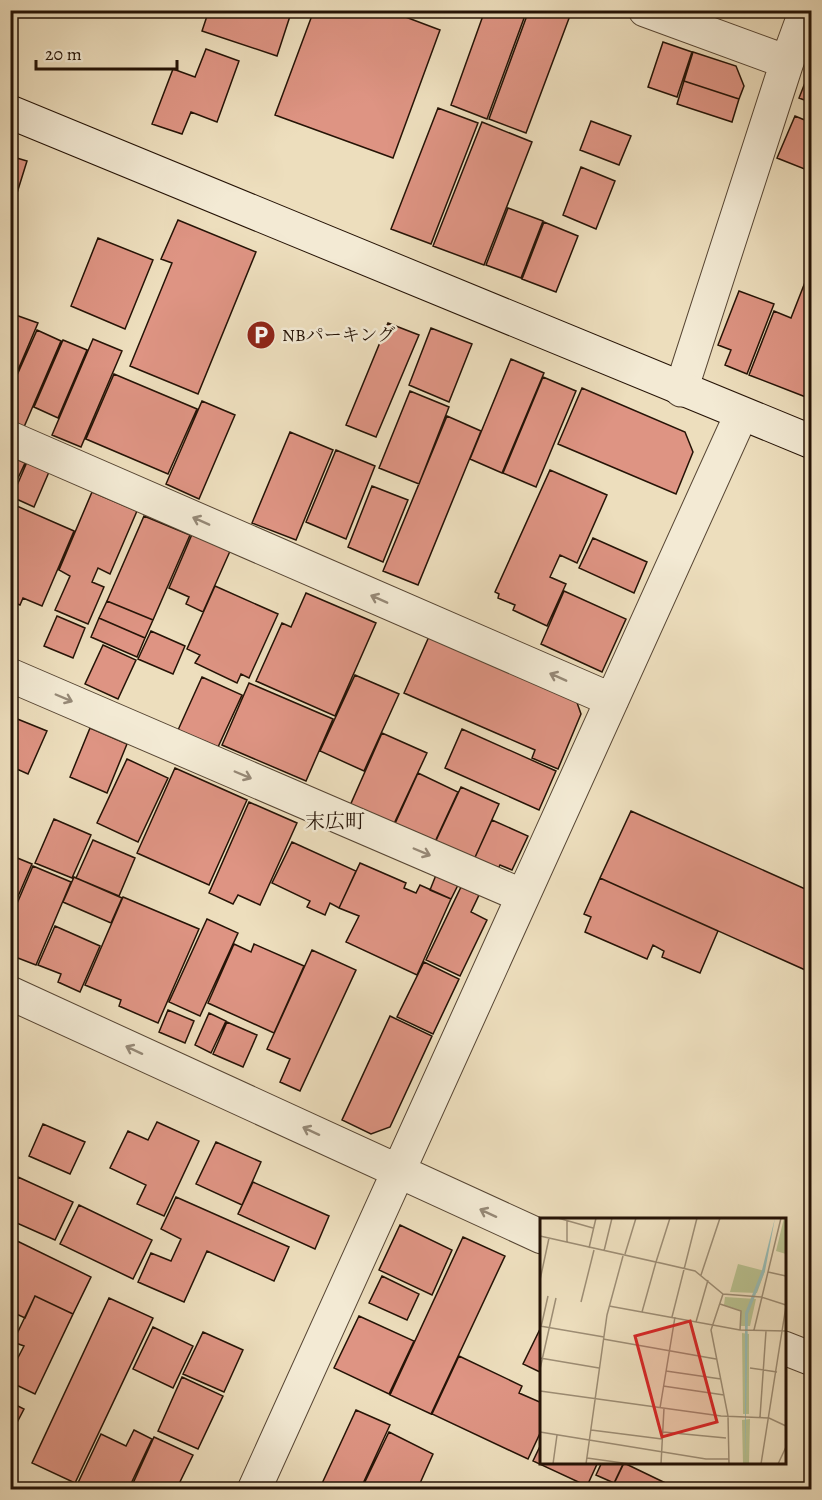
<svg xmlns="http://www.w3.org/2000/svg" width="822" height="1500" font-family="Alegreya,'Noto Serif JP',serif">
	<rect width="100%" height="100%" fill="#eddebd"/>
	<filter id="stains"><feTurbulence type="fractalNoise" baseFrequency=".00333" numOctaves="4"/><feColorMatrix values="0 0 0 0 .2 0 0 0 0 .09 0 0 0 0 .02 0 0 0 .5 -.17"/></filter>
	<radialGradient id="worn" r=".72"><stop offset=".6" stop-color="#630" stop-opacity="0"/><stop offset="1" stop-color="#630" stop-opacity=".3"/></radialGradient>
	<path fill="#de9483" stroke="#251306" stroke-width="1.5" d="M 209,10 L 292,10 L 277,56 L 202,31 Z
		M 314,10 L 387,10 L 440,30 L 393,158 L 275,115 Z
		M 485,10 L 527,10 L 487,119 L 451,105 Z
		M 529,10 L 571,13 L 526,133 L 489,119 Z
		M 663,42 L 692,52 L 677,97 L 648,87 Z
		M 206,49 L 239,61 L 217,122 L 191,112 L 182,134 L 152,124 L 173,69 L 195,77 Z
		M 693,52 L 736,66 L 744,86 L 739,99 L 684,81 Z
		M 812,65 L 812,103 L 799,98 Z
		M 684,81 L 739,99 L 732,122 L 677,104 Z
		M 438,108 L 478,123 L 431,244 L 391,229 Z
		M 795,116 L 812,123 L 812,172 L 777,158 Z
		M 591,121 L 631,136 L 619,165 L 580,150 Z
		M 482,122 L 532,142 L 484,265 L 433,246 Z
		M 10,156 L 27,161 L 17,193 L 10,191 Z
		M 581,167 L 615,181 L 596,229 L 563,215 Z
		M 10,205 L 15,207 L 10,222 Z
		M 508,208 L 543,221 L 521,278 L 486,265 Z
		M 178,220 L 256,252 L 198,394 L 130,366 L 172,263 L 161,259 Z
		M 544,222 L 578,236 L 556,292 L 522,279 Z
		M 98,238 L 153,260 L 125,329 L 71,306 Z
		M 811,267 L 812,398 L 811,399 L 749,375 L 774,311 L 791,318 Z
		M 739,291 L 774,304 L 747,374 L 725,365 L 731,350 L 718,345 Z
		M 10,313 L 38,323 L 12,384 L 10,383 Z
		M 388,323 L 419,335 L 376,437 L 346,425 Z
		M 431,328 L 472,344 L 449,402 L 409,385 Z
		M 37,330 L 61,341 L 24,427 L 10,421 L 10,391 Z
		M 93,339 L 122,351 L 81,447 L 52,435 Z
		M 63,340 L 87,350 L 58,418 L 34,407 Z
		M 511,359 L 544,373 L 502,473 L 470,459 Z
		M 114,374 L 197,409 L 168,474 L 86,439 Z
		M 543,377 L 576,391 L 536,487 L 503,473 Z
		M 582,388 L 685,432 L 693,452 L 676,494 L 558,444 Z
		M 410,391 L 449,407 L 419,484 L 379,468 Z
		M 202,401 L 235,415 L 199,499 L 166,484 Z
		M 447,416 L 481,431 L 418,585 L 383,571 Z
		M 290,432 L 333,450 L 296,540 L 252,523 Z
		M 336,450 L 375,466 L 346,539 L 306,522 Z
		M 10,456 L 25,463 L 11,493 L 10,493 Z
		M 27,462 L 49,472 L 34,507 L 12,497 Z
		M 550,470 L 607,495 L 577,563 L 560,555 L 550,577 L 566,584 L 547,626 L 513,610 L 515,605 L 498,598 L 499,594 L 495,592 Z
		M 372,486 L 408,500 L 383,562 L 348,547 Z
		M 92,492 L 137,511 L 110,574 L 98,568 L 92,582 L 104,587 L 88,624 L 55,610 L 70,576 L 59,570 Z
		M 10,503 L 74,531 L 42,606 L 23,598 L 20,605 L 10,601 Z
		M 144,516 L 190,535 L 153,620 L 107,601 Z
		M 193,532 L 231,549 L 203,612 L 186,604 L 189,597 L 169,588 Z
		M 593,538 L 647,562 L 634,593 L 579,568 Z
		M 215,586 L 278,614 L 249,678 L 241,674 L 237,683 L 195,663 L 200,655 L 187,649 Z
		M 564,591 L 626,619 L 602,672 L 541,644 Z
		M 306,593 L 376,623 L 335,716 L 256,681 L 282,623 L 291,627 Z
		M 107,601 L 153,620 L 145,638 L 99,618 Z
		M 57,616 L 85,628 L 73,658 L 44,646 Z
		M 99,618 L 145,638 L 137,657 L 91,637 Z
		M 151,631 L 185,646 L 173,674 L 138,659 Z
		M 431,632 L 574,694 L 581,714 L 558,769 L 532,758 L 535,750 L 404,693 Z
		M 103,645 L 136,660 L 118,699 L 85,684 Z
		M 355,675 L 399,694 L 364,771 L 320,751 Z
		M 202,677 L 242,695 L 218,747 L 178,730 Z
		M 249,683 L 333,719 L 306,781 L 222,745 Z
		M 10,716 L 47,731 L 28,774 L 10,766 Z
		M 90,728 L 127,744 L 107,793 L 70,777 Z
		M 462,729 L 556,771 L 539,810 L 445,768 Z
		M 382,733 L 427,753 L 392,828 L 349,808 Z
		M 127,759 L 168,778 L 138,842 L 97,823 Z
		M 175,768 L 247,800 L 209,885 L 137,853 Z
		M 418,773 L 458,792 L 433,846 L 393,828 Z
		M 461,787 L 499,804 L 472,864 L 433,847 Z
		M 249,802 L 297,823 L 260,905 L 238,895 L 233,904 L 209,893 Z
		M 631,811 L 812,892 L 812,973 L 600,878 Z
		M 54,819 L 91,835 L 72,878 L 35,863 Z
		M 492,820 L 528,836 L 512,870 L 500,865 L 495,875 L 472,864 Z
		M 93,840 L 135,858 L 119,896 L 76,878 Z
		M 292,842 L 356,871 L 339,908 L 330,903 L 325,915 L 307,907 L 310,901 L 272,883 Z
		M 10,855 L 32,864 L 10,915 Z
		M 360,863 L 406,883 L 404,888 L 416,893 L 420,885 L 451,899 L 417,975 L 346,942 L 359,916 L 339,908 Z
		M 33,866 L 71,882 L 36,965 L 10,955 L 10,920 Z
		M 436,875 L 458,885 L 451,899 L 430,890 Z
		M 74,877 L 122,898 L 111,923 L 63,902 Z
		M 600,878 L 718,931 L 700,973 L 662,957 L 664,951 L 653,945 L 647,959 L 585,932 L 591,917 L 584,914 Z
		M 461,887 L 479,895 L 471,912 L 487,920 L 460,976 L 426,960 Z
		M 123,897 L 199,929 L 158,1023 L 119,1006 L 121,1000 L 85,985 Z
		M 207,919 L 238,933 L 200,1016 L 169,1002 Z
		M 55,926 L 100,946 L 80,992 L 58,982 L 61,974 L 38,965 Z
		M 234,944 L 251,952 L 254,944 L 304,966 L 274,1033 L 208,1003 Z
		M 312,950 L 356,970 L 300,1091 L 280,1082 L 290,1059 L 267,1049 Z
		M 424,962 L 459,979 L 433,1034 L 397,1017 Z
		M 168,1010 L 194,1021 L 185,1043 L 159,1032 Z
		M 209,1013 L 226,1021 L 211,1053 L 195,1045 Z
		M 390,1016 L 432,1036 L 390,1127 L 371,1134 L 342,1120 Z
		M 227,1022 L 257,1035 L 243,1067 L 213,1054 Z
		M 157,1122 L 199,1141 L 164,1216 L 137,1204 L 146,1185 L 110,1168 L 128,1131 L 148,1140 Z
		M 43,1124 L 85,1142 L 70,1174 L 29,1156 Z
		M 216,1142 L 261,1162 L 242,1205 L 196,1184 Z
		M 18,1177 L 73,1202 L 55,1240 L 10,1220 L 10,1194 Z
		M 253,1182 L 329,1216 L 315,1249 L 238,1214 Z
		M 176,1197 L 289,1247 L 274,1281 L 207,1251 L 184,1302 L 138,1282 L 151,1253 L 171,1261 L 181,1239 L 161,1229 Z
		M 79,1205 L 152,1240 L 133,1279 L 60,1244 Z
		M 400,1225 L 452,1250 L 432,1295 L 379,1270 Z
		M 463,1237 L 505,1256 L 431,1414 L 390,1395 Z
		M 13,1239 L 91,1277 L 73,1314 L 35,1296 L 25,1318 L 10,1311 Z
		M 382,1276 L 419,1294 L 407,1320 L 369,1303 Z
		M 35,1296 L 73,1314 L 35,1394 L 10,1382 L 10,1373 L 24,1346 L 13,1342 Z
		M 109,1298 L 153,1318 L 75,1483 L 32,1463 Z
		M 359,1316 L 414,1341 L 389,1394 L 334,1368 Z
		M 542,1325 L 542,1373 L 523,1364 Z
		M 153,1327 L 193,1346 L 173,1388 L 133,1369 Z
		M 203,1332 L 243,1350 L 224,1392 L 183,1374 Z
		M 459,1356 L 522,1386 L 519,1393 L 542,1403 L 542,1429 L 528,1459 L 432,1414 Z
		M 182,1377 L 223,1396 L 198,1449 L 158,1431 Z
		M 10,1402 L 24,1409 L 10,1436 Z
		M 356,1410 L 390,1425 L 360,1490 L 319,1490 Z
		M 134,1430 L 152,1439 L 128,1490 L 85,1490 L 77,1485 L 101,1434 L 126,1446 Z
		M 389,1432 L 433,1454 L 417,1490 L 361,1490 Z
		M 154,1437 L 193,1455 L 176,1490 L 130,1490 Z
		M 542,1442 L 542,1462 L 598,1462 L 587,1486 L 533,1461 Z
		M 602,1462 L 624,1462 L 614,1483 L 596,1475 Z
		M 624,1463 L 680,1490 L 611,1490 Z
		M 812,1473 L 812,1490 L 804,1490 Z"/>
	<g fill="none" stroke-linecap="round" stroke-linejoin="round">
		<g stroke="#574634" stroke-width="35">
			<path id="street" d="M 645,10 L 787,62
				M 681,390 L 787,62 L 806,10
				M 10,438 L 612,700
				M 10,675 L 523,896
				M 10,993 L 542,1237
				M 784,1348 L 812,1359
				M 254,1490 L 741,415"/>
		</g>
		<g stroke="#251306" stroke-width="35">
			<path id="secondary" d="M 10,112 L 812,442"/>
		</g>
		<use href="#street" stroke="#f3ead4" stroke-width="33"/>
		<use href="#secondary" stroke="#f3ead4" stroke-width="33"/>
	</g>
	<defs><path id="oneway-shaft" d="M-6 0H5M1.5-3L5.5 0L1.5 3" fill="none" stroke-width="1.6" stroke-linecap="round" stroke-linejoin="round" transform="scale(1.5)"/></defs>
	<g stroke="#968977">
		<use href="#oneway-shaft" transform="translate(201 521) rotate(-156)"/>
		<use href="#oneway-shaft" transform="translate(379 599) rotate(-156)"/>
		<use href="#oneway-shaft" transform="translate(558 677) rotate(-156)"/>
		<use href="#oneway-shaft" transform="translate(64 698) rotate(23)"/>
		<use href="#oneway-shaft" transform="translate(243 775) rotate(23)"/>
		<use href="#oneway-shaft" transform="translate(422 852) rotate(23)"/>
		<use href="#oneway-shaft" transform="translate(134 1050) rotate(-155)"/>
		<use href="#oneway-shaft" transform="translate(311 1131) rotate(-155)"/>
		<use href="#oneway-shaft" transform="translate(488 1213) rotate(-155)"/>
	</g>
	<defs>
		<g id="parking-disc" transform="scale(1.5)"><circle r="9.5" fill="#8f2418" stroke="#f3ead4"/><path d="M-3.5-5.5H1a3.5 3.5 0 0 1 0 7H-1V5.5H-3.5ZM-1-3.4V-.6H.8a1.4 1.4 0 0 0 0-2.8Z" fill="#fff"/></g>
	</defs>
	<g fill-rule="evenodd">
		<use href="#parking-disc" x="261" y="335"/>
	</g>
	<g text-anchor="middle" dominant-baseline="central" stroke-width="5" stroke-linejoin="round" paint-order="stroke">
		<g font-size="18" fill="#251306" stroke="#f3ead4" text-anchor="start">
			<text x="282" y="335">NBパーキング</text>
		</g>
		<g font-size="20" fill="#251306" stroke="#f3ead4">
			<text x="335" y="821">末広町</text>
		</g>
	</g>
	<g transform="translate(540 1218)">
		<rect width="246" height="246" fill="#eddebd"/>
		<path d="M 198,46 L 225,53 L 217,75 L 190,74 ZM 185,79 L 216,81 L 210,108 L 201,108 L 201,93 L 184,87 ZM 202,115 L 209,116 L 209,196 L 203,196 ZM 210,201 L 209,246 L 203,246 L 202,202 Z" fill="#b9c190"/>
		<path d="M 244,0 L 246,0 L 246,36 L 236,33 Z" fill="#b9c190"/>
		<path d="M 235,0 L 225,53 L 208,96 L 205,246 L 205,95 L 222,52 Z" fill="#99bcb5"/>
		<path fill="none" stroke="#9d8d74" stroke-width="1.5" d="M 18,0 L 53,10M 27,3 L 27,25M 0,18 L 116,44 L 130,0M 49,30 L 56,0M 64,33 L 72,0M 85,36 L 96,0M 228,54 L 246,58M 161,57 L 180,0M 0,62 L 9,20M 183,76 L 171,112 L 188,198 L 189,246M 41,84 L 54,32M 180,86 L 201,93 L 200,112M 69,88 L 200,112 L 246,113M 102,94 L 116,44 L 155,53 L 183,76 L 221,79 L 246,87M 132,99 L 157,0M 156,104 L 168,62M 0,108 L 64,119M 1,109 L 8,78M 214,112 L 241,0M 63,121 L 176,141M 0,140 L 59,150M 210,150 L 237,154M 0,151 L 16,80M 126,153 L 181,161M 123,168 L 184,177M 0,173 L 181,198 L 229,200 L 246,208M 120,190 L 135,99M 220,199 L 226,113M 51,212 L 122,221M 0,214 L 166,241 L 189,241M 123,214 L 186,220M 47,240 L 90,246M 13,246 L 17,217M 46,246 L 67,97 L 83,38M 121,246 L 124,190M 221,246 L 246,88M 238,246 L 246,229"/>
		<path fill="#d62828" fill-opacity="0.15" stroke="#d62828" stroke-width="3" d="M 150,103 L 177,204 L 122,219 L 95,118 Z"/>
		<rect width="246" height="246" fill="none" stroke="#251306" stroke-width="3"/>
	</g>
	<rect width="822" height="1500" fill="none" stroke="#eddebd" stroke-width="36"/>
	<rect x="12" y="12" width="798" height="1476" fill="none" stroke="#251306" stroke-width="3"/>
	<rect x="18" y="18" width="786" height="1464" fill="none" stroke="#251306" stroke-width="1.5"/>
	<path d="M36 60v9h141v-9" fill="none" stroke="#251306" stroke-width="3"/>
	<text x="45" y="60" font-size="18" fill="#251306" stroke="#f3ead4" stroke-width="4.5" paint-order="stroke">20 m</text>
	<rect width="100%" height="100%" filter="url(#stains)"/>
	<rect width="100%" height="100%" fill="url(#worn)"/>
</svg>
